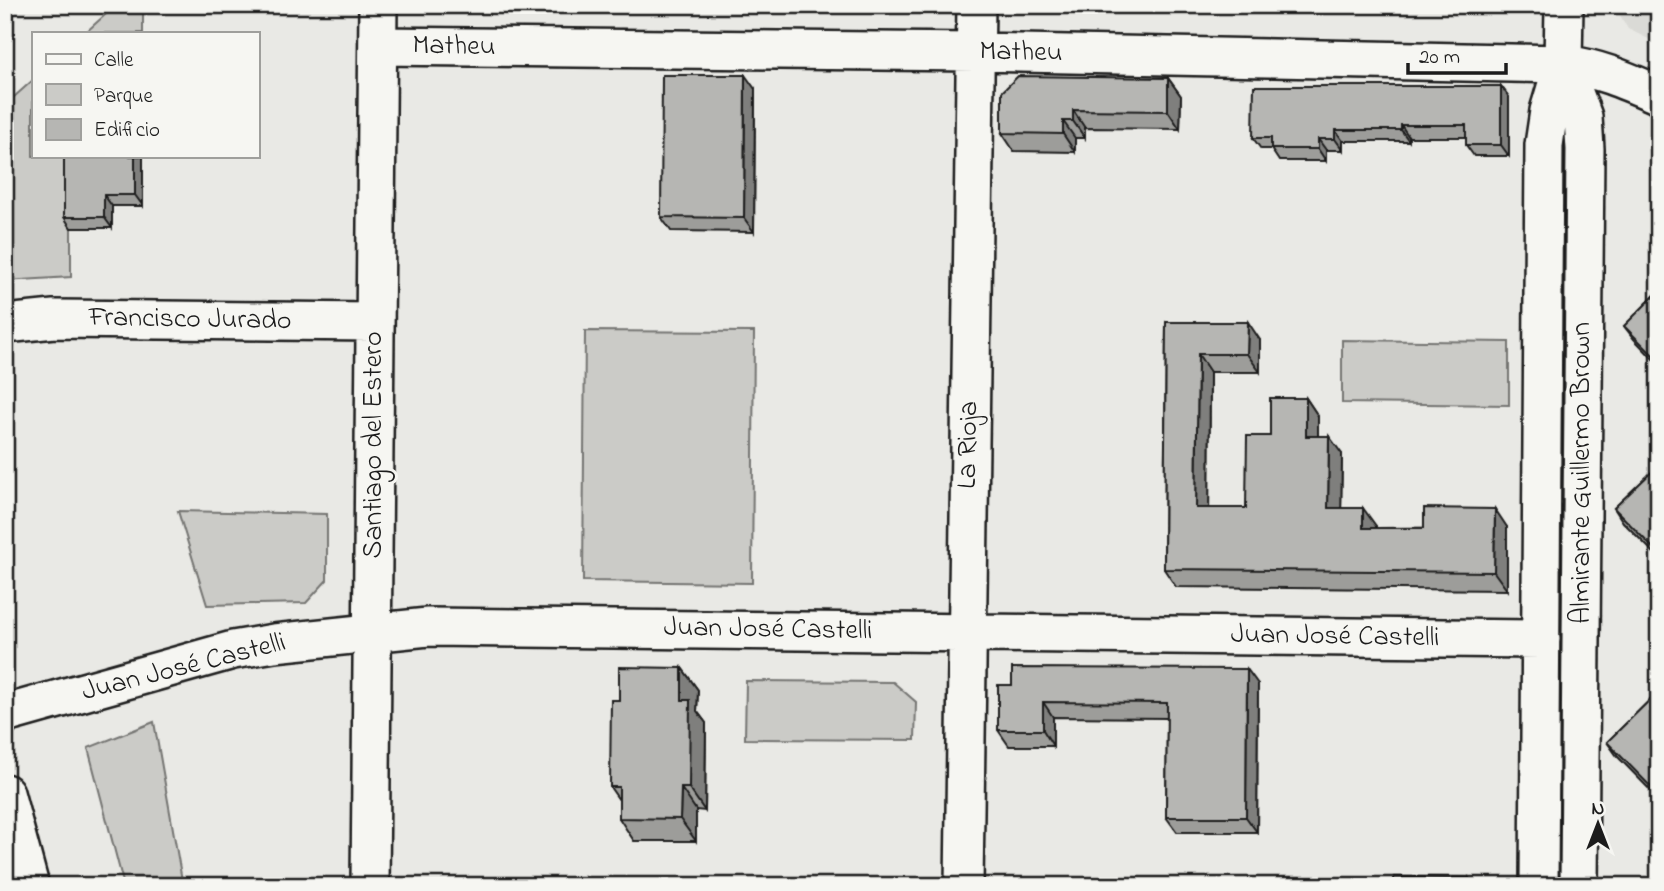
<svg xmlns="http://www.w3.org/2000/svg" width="1664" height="891" font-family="'Indie Flower',sans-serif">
	<rect width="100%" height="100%" fill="#e9e9e5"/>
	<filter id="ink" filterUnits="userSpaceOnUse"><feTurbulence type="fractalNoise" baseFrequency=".0143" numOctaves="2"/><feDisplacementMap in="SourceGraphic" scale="14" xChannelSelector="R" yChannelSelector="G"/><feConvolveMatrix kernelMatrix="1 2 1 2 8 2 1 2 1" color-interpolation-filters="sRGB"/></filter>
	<g filter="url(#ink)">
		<path fill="#dadad6" d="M 1617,5 L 1659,5 L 1659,44 L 1628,29 L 1617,10 Z"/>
		<path fill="#cbcbc7" stroke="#747472" stroke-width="2" d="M 116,5 L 143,5 L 143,33 L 85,33 Z
			M 33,80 L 33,156 L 71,156 L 71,277 L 5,281 L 5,105 Z
			M 1563,155 L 1567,156 L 1568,886 L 1550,886 L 1558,156 Z
			M 585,331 L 754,332 L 752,583 L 583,581 Z
			M 1342,340 L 1509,342 L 1509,405 L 1342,403 Z
			M 178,511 L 327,514 L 327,580 L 306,603 L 207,605 Z
			M 746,681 L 893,682 L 916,702 L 915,740 L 745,739 Z
			M 154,722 L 183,886 L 124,886 L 88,748 Z"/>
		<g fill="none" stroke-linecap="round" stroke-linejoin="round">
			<g stroke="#1c1c1c" stroke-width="42">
				<path id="street" d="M 378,46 L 975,52 L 1563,64 C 1598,68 1627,81 1659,95
					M 1563,64 L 1583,117 L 1585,149 L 1579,886
					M 5,324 L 54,319 L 375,322
					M 5,714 L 233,650 L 274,643 L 428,627 L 1541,639
					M 5,793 L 30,886
					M 370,886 L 378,5
					M 964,886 L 976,5
					M 1539,886 L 1544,145 L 1549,111 L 1563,64 L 1564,5"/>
			</g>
			<use href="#street" stroke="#f6f6f2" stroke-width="37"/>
		</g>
		<path fill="#9d9d9a" stroke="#1c1c1c" stroke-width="2" d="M 1168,78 L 1181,96 L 1180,129 L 1085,128 L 1085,138 L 1075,138 L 1075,152 L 1014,151 L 1002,133 Z
			M 1501,86 L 1509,97 L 1509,156 L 1474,156 L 1466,145 L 1466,137 L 1409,137 L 1409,141 L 1343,141 L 1343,150 L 1326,150 L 1326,161 L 1279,161 L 1271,149 L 1261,149 L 1253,138 Z
			M 755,89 L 754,232 L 671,231 L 661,217 Z
			M 143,156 L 143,206 L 112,206 L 112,228 L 71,228 L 64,217 Z
			M 1659,291 L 1659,365 L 1634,339 L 1624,326 Z
			M 1166,322 L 1260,340 L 1260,372 L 1210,372 L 1209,508 L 1246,508 L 1270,436 L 1306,398 L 1318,416 L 1318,436 L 1342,454 L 1341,508 L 1376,526 L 1376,528 L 1507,527 L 1507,590 L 1176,587 L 1164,569 Z
			M 1659,465 L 1659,558 L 1623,522 L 1614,508 Z
			M 682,668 L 698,690 L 697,711 L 706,723 L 705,811 L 696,810 L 696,841 L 634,841 L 619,818 L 619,800 L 610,787 L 619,700 Z
			M 1258,684 L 1257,832 L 1177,832 L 1166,817 L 1167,718 L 1053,717 L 1053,746 L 1009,746 L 998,730 L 998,685 Z
			M 1659,691 L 1659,799 L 1617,756 L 1607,742 Z"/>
		<path fill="#7f7f7d" stroke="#1c1c1c" stroke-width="2" d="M 745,75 L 755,89 L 754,232 L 744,218 Z
			M 1168,78 L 1181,96 L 1180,129 L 1168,111 Z
			M 1501,86 L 1509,97 L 1509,156 L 1501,145 Z
			M 1073,110 L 1085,128 L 1085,138 L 1073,121 Z
			M 1063,121 L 1075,138 L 1075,152 L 1063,134 Z
			M 1401,125 L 1409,137 L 1409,141 L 1401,130 Z
			M 1335,130 L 1343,141 L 1343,150 L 1335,139 Z
			M 1318,139 L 1326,150 L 1326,161 L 1318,149 Z
			M 135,156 L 143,156 L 143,206 L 135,195 Z
			M 104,195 L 112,206 L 112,228 L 104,217 Z
			M 1248,322 L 1260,340 L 1260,372 L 1247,354 Z
			M 1198,354 L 1210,372 L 1209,526 L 1196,508 Z
			M 1306,398 L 1318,416 L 1318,453 L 1306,436 Z
			M 1329,436 L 1342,454 L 1341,526 L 1328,508 Z
			M 1363,508 L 1376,526 L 1375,546 L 1363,528 Z
			M 1495,509 L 1507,527 L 1507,590 L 1494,572 Z
			M 682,668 L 698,690 L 697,711 L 706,723 L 705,811 L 689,788 L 682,700 Z
			M 1247,669 L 1258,684 L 1257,832 L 1246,817 Z
			M 1043,702 L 1053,717 L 1053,746 L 1043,730 Z
			M 681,788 L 696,810 L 696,841 L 680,819 Z
			M 1469,878 L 1475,886 L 1469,886 Z"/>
		<path fill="#b6b6b3" stroke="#1c1c1c" stroke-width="2" d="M 662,75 L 745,75 L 744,218 L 661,217 Z
			M 1018,76 L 1168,78 L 1168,111 L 1073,110 L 1073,121 L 1063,121 L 1063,134 L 1002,133 L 1002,92 Z
			M 1254,86 L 1501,86 L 1501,145 L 1466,145 L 1466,125 L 1401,125 L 1401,130 L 1335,130 L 1335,139 L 1318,139 L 1318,149 L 1271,149 L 1271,138 L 1253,138 Z
			M 64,156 L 135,156 L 135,195 L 104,195 L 104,217 L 64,217 Z
			M 1659,291 L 1659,361 L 1624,326 Z
			M 1166,322 L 1248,322 L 1247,354 L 1198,354 L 1196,508 L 1246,508 L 1247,436 L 1270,436 L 1270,398 L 1306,398 L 1306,436 L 1329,436 L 1328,508 L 1363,508 L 1363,528 L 1424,528 L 1424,508 L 1495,509 L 1494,572 L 1164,569 Z
			M 1659,465 L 1659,554 L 1614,508 Z
			M 619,667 L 682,668 L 682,700 L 690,700 L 689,788 L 681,788 L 680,819 L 619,818 L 619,787 L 610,787 L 611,700 L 619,700 Z
			M 1012,668 L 1247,669 L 1246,817 L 1166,817 L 1167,703 L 1043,702 L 1043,730 L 998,730 L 998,685 L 1012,685 Z
			M 1659,691 L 1659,795 L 1607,742 Z
			M 1394,877 L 1469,878 L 1469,886 L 1394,886 Z"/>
	</g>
	<g text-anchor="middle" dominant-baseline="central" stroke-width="6" stroke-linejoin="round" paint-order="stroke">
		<g font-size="28" fill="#1c1c1c" stroke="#f6f6f2">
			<text transform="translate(454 47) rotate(1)">Matheu</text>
			<text transform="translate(1021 53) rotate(1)">Matheu</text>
			<text transform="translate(190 320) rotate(1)">Francisco Jurado</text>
			<text transform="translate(374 445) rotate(-90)">Santiago del Estero</text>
			<text transform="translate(969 445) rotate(-89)">La Rioja</text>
			<text transform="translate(1582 473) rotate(-90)">Almirante Guillermo Brown</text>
			<text transform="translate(768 630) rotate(1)">Juan José Castelli</text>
			<text transform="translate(1335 637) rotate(1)">Juan José Castelli</text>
			<text transform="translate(184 668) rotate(-14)">Juan José Castelli</text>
		</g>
	</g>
	<rect width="1664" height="891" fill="none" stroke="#f6f6f2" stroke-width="28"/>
	<rect x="14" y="14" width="1636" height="863" fill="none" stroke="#1c1c1c" stroke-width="2.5" filter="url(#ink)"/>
	<rect x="32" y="32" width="228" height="126" fill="#f6f6f2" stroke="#9f9f9c" stroke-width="2"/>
	<rect x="46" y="54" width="35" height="10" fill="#f6f6f2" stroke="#9f9f9c" stroke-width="2"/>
	<text x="94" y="66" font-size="21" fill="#1c1c1c">Calle</text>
	<rect x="46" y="84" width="35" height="21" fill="#cbcbc7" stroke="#9f9f9c" stroke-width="2"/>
	<text x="94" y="102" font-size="21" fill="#1c1c1c">Parque</text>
	<rect x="46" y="119" width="35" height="21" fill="#b6b6b3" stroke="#9f9f9c" stroke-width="2"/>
	<text x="94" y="136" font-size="21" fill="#1c1c1c">Edificio</text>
	<g transform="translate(1598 824)" stroke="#f6f6f2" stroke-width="5" paint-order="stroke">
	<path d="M0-5L12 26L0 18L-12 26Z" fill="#1c1c1c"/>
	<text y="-10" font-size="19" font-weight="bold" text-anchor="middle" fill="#1c1c1c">N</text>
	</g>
	<path d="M1408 63v10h98v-10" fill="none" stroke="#1c1c1c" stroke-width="3.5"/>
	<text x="1419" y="63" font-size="21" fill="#1c1c1c" stroke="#f6f6f2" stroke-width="5" paint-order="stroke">20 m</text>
</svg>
